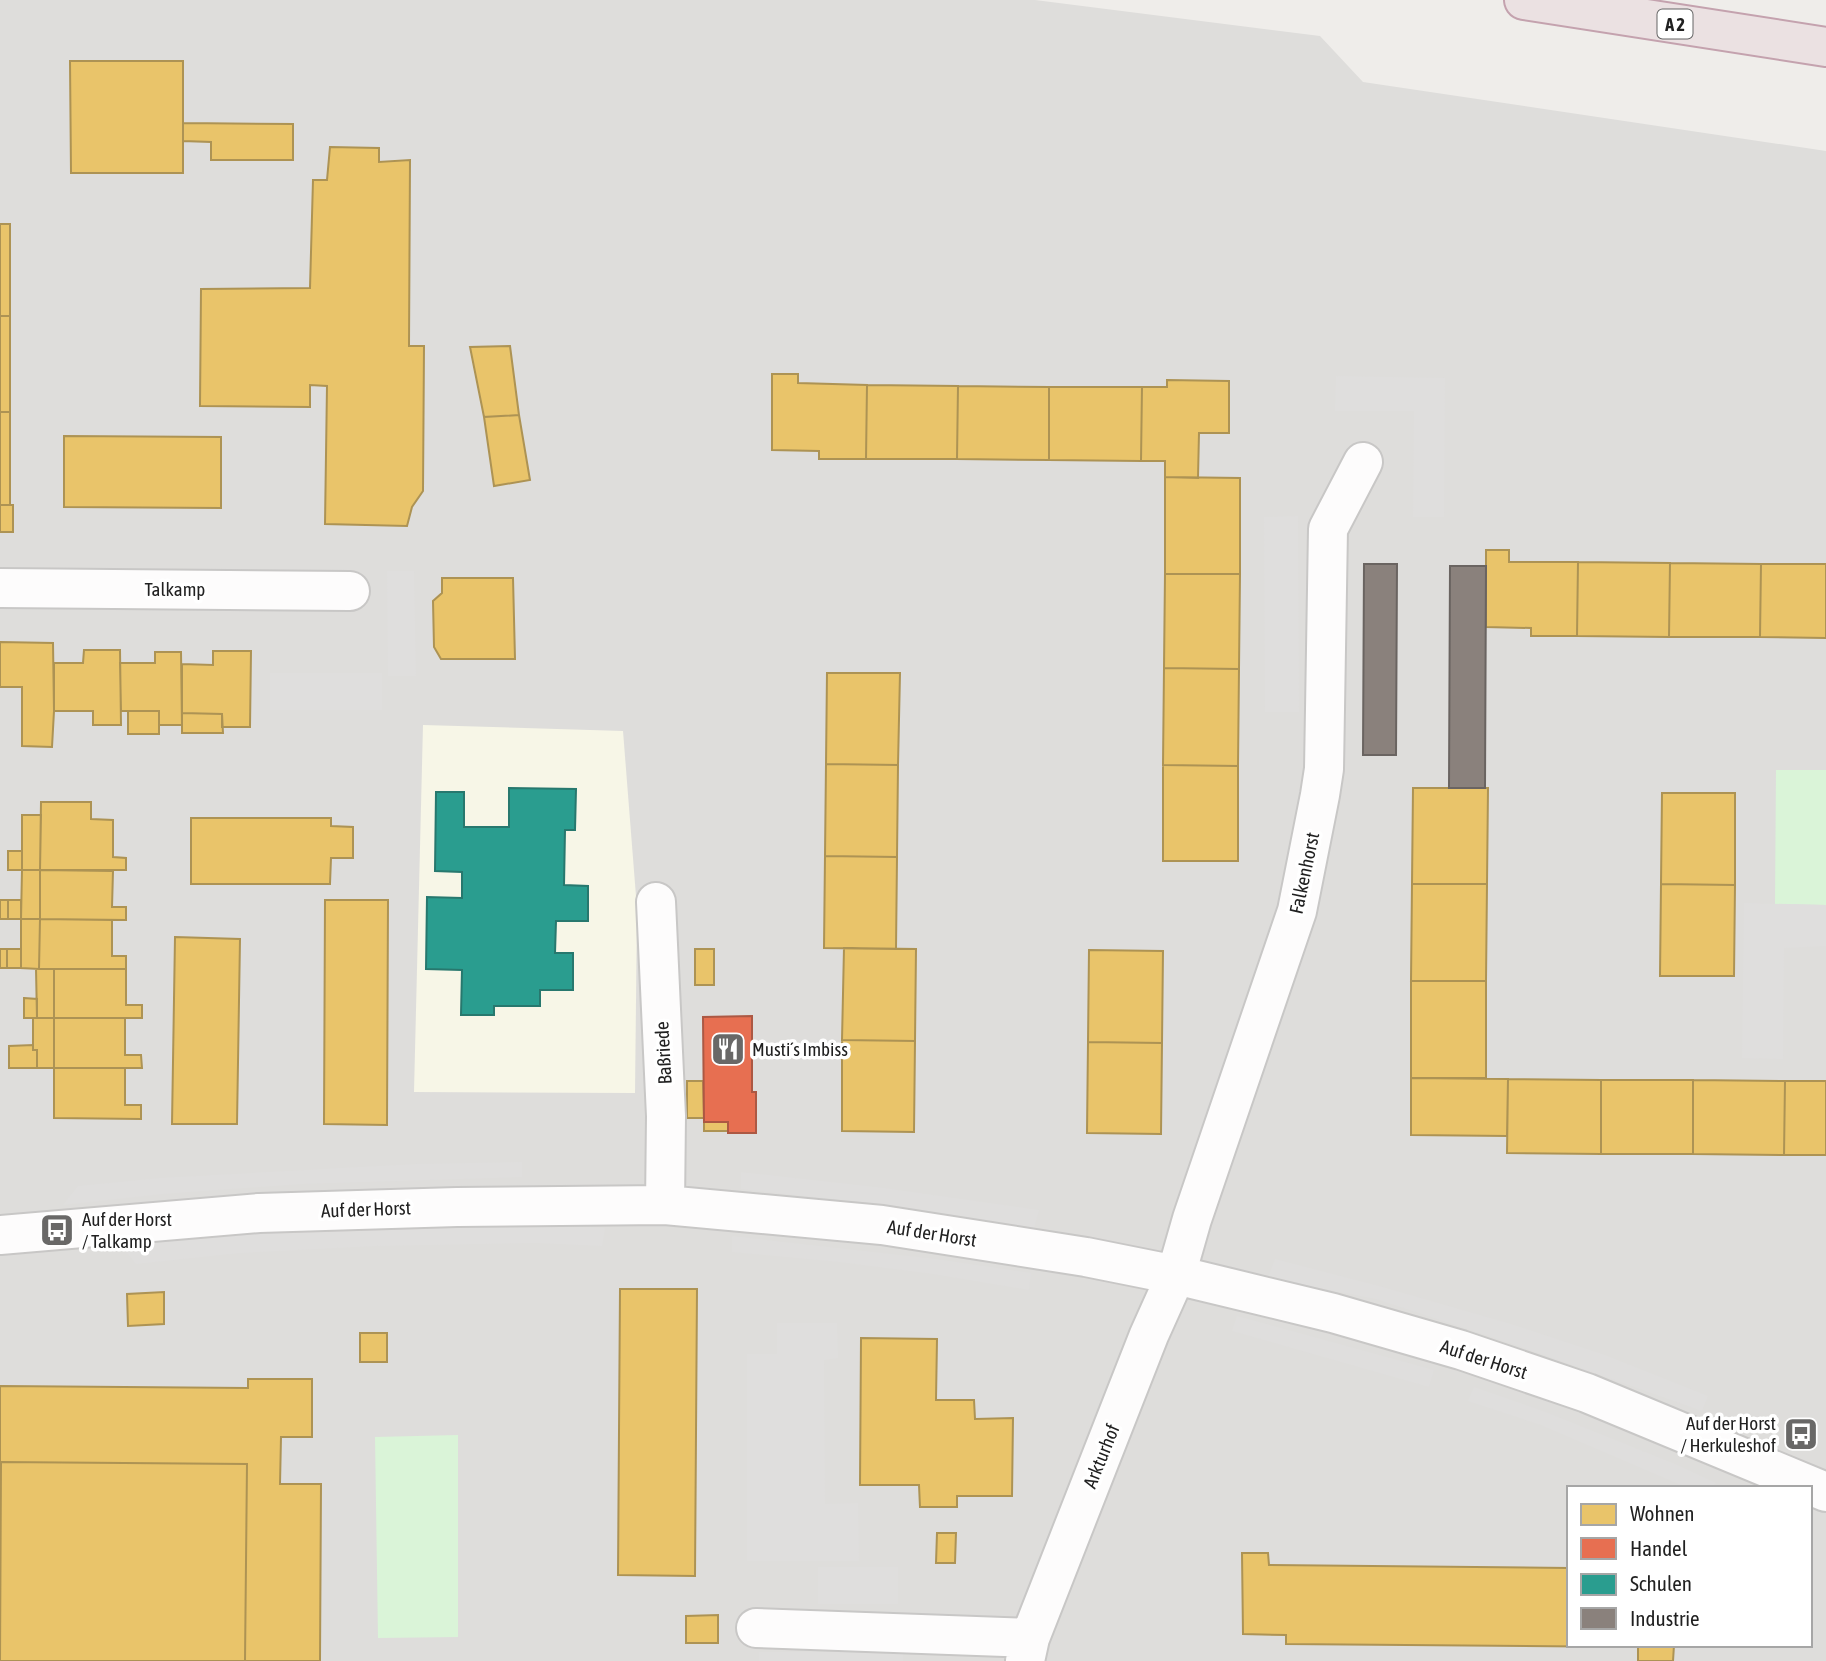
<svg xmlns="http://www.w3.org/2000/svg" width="1826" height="1661" font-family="'Asap Condensed',sans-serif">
	<rect width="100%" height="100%" fill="#efedea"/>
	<path fill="#dedddb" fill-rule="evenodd" d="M 0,0 L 1035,0 L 1320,36 L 1363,82 L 1826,151 L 1826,1661 L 0,1661 ZM 1569,1488 L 1810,1488 L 1810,1645 L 1569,1645 Z"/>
	<path fill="#f7f6e7" d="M 423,725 L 623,731 L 637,909 L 635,1093 L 414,1092 Z"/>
	<path fill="#daf4d8" d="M 1776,770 L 1826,770 L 1826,905 L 1775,904 Z
		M 458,1435 L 458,1637 L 378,1638 L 375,1437 Z"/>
	<path fill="#dfdedd" d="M 1336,376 L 1445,378 L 1444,517 L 1413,517 L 1414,411 L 1335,411 Z
		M 1298,516 L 1299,712 L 1265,712 L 1264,517 Z
		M 387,571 L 414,571 L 416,676 L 388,676 Z
		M 270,673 L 382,673 L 382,710 L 270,710 Z
		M 1744,903 L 1826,905 L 1826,946 L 1784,948 L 1783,1059 L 1742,1058 Z
		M 522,1162 L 522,1177 L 301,1184 L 162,1194 L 63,1205 L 78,1186 L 160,1178 L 415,1164 Z
		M 741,1172 L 884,1188 L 1039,1210 L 1034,1228 L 880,1204 L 741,1189 Z
		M 377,1225 L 545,1225 L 605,1228 L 602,1246 L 536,1243 L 376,1246 L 240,1253 L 136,1264 L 121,1245 L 236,1234 Z
		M 732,1236 L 936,1259 L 1031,1273 L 1029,1290 L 933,1274 L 839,1262 L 732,1252 Z
		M 1275,1259 L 1379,1286 L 1511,1324 L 1605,1355 L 1708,1396 L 1702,1411 L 1507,1342 L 1376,1299 L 1268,1278 Z
		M 1237,1316 L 1434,1370 L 1429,1387 L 1232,1331 Z
		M 777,1323 L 837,1323 L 838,1358 L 824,1360 L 825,1504 L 858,1503 L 859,1561 L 747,1561 L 747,1354 L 777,1354 Z
		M 1474,1387 L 1543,1411 L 1675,1464 L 1716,1483 L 1713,1488 L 1688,1488 L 1541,1425 L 1468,1401 Z
		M 818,1567 L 898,1567 L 898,1604 L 818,1604 Z
		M 759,1652 L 903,1652 L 903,1661 L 759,1661 Z"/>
	<path fill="#e9c46a" stroke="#ad9354" stroke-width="2" d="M 70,61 L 183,61 L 183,173 L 71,173 Z
		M 183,123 L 293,124 L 293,160 L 211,160 L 211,142 L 183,141 Z
		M 330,147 L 379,148 L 379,162 L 410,160 L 409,346 L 424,346 L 423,491 L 412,507 L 407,526 L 325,524 L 327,386 L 310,385 L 310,407 L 200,406 L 201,289 L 310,288 L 313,180 L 327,180 Z
		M 0,224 L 10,224 L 10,316 L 0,316 Z
		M 0,316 L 10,316 L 10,412 L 0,412 Z
		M 510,346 L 519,415 L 484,417 L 470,347 Z
		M 772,374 L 798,374 L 798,383 L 867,385 L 866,459 L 819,459 L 819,451 L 772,450 Z
		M 1167,380 L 1229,381 L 1229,433 L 1199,433 L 1198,478 L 1165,477 L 1165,461 L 1141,461 L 1142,387 L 1167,387 Z
		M 867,385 L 958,386 L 957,459 L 866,459 Z
		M 958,386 L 1049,387 L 1049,460 L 957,459 Z
		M 1049,387 L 1142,387 L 1141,461 L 1049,460 Z
		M 0,412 L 10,412 L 10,505 L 0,505 Z
		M 519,415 L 530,480 L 494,486 L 484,417 Z
		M 64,436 L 221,437 L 221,508 L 64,507 Z
		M 1165,477 L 1240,478 L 1240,574 L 1165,574 Z
		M 0,505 L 13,505 L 13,532 L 0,532 Z
		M 1486,550 L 1509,550 L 1509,562 L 1578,562 L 1577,636 L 1531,636 L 1531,628 L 1486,627 Z
		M 1578,562 L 1670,563 L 1669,637 L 1577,636 Z
		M 1670,563 L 1761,564 L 1760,637 L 1669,637 Z
		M 1761,564 L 1826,564 L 1826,638 L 1760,637 Z
		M 1165,574 L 1240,574 L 1239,669 L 1164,668 Z
		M 442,578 L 513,578 L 515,659 L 441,659 L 434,647 L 433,601 L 442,593 Z
		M 0,642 L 53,643 L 54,711 L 52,747 L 22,746 L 22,687 L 0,687 Z
		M 84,650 L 120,650 L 121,725 L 93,725 L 93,711 L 54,711 L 54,663 L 83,663 Z
		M 213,651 L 251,651 L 250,727 L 222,727 L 222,714 L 182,713 L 182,664 L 213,665 Z
		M 155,652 L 181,652 L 182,725 L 159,725 L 159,711 L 121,711 L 120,663 L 155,663 Z
		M 1164,668 L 1239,669 L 1238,766 L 1163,765 Z
		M 827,673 L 900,673 L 898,765 L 826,764 Z
		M 128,711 L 159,711 L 159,734 L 128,734 Z
		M 182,713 L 222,714 L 223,733 L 182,733 Z
		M 826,764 L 898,765 L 897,857 L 825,856 Z
		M 1163,765 L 1238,766 L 1238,861 L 1163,861 Z
		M 1413,788 L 1488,788 L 1487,884 L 1412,884 Z
		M 1662,793 L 1735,793 L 1735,885 L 1661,884 Z
		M 41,802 L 91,802 L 91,819 L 113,820 L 113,857 L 126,858 L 126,870 L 40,870 Z
		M 22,815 L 41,815 L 40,870 L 22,870 Z
		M 191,818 L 331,818 L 331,826 L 353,827 L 353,858 L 331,858 L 330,884 L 191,884 Z
		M 8,851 L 22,851 L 22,870 L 8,870 Z
		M 825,856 L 897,857 L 896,949 L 824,948 Z
		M 22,870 L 40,870 L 40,919 L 21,919 Z
		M 40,870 L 113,871 L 112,907 L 126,907 L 126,920 L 40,919 Z
		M 1412,884 L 1487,884 L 1486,981 L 1411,981 Z
		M 1661,884 L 1735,885 L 1734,976 L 1660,976 Z
		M 0,900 L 8,900 L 8,919 L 0,919 Z
		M 8,900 L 21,900 L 21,919 L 8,919 Z
		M 325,900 L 388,900 L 387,1125 L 324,1124 Z
		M 21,919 L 40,919 L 39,969 L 21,968 Z
		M 40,919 L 112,920 L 112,956 L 126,956 L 126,969 L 39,969 Z
		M 175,937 L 240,939 L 237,1124 L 172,1124 Z
		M 844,948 L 916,949 L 915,1041 L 842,1040 Z
		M 0,949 L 7,949 L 7,968 L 0,968 Z
		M 7,949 L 21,949 L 21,968 L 7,968 Z
		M 695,949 L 714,949 L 714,985 L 695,985 Z
		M 1089,950 L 1163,951 L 1162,1043 L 1088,1042 Z
		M 36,969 L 54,969 L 54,1018 L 37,1018 Z
		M 54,969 L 126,969 L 126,1005 L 142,1005 L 142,1018 L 54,1018 Z
		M 1411,981 L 1486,981 L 1486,1078 L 1411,1078 Z
		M 24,998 L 37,999 L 37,1018 L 24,1018 Z
		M 33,1018 L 54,1018 L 54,1068 L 37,1068 L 37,1050 L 33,1050 Z
		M 54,1018 L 125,1018 L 125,1055 L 141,1055 L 142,1068 L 54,1068 Z
		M 842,1040 L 915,1041 L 914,1132 L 842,1131 Z
		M 1088,1042 L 1162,1043 L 1161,1134 L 1087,1133 Z
		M 33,1045 L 33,1050 L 37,1050 L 37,1068 L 9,1068 L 9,1046 Z
		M 54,1068 L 125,1068 L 125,1105 L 141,1105 L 141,1119 L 54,1118 Z
		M 1411,1078 L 1508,1079 L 1507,1136 L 1411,1135 Z
		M 1508,1079 L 1601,1080 L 1601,1154 L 1507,1153 Z
		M 1601,1080 L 1693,1080 L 1693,1154 L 1601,1154 Z
		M 1693,1080 L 1785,1081 L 1784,1155 L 1693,1154 Z
		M 687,1081 L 703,1081 L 704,1118 L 687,1118 Z
		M 1785,1081 L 1826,1081 L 1826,1155 L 1784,1155 Z
		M 704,1122 L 728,1122 L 728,1131 L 704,1131 Z
		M 620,1289 L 697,1289 L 695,1576 L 618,1575 Z
		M 164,1292 L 164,1324 L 128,1326 L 127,1294 Z
		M 360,1333 L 387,1333 L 387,1362 L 360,1362 Z
		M 861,1338 L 937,1339 L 936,1400 L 974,1400 L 975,1419 L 1013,1418 L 1012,1496 L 957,1496 L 957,1507 L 920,1507 L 919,1485 L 860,1485 Z
		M 248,1379 L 312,1379 L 312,1437 L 281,1437 L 280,1484 L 321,1484 L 320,1661 L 245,1661 L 247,1464 L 0,1462 L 0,1386 L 248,1388 Z
		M 1,1462 L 247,1464 L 245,1661 L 0,1661 Z
		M 937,1533 L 956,1533 L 955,1563 L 936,1563 Z
		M 1242,1553 L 1268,1553 L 1269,1565 L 1569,1568 L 1569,1645 L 1674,1645 L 1673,1661 L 1638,1661 L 1638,1647 L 1286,1644 L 1286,1635 L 1243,1634 Z
		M 718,1615 L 718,1643 L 686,1643 L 686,1616 Z"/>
	<path fill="#e76f51" stroke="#ac5843" stroke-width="2" d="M 752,1016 L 752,1092 L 756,1092 L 756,1133 L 728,1133 L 728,1122 L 704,1122 L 703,1017 Z"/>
	<path fill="#2a9d8f" stroke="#27786e" stroke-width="2" d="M 509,788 L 576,789 L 575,830 L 565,830 L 564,885 L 588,886 L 588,921 L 556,921 L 555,953 L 573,953 L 573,990 L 540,990 L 540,1006 L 494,1006 L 494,1015 L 461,1015 L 462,970 L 426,969 L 427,897 L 462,898 L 462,872 L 435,871 L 436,792 L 464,792 L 464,827 L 509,827 Z"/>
	<path fill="#8a817c" stroke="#6a6461" stroke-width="2" d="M 1364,564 L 1397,564 L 1396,755 L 1363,755 Z
		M 1450,566 L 1486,566 L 1485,788 L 1449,788 Z"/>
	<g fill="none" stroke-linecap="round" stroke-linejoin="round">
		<g stroke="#c8c7c6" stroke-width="42">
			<path id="minor" d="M 0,588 L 350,591
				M 656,902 L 666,1116 L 665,1205
				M 0,1235 L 259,1213 L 457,1207 L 665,1205 L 882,1225 L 1086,1257 L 1176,1275 L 1333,1313 L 1461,1350 L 1587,1393 L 1826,1492
				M 756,1628 L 1030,1638
				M 1025,1661 L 1030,1638 L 1149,1335 L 1176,1275 L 1192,1219 L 1297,911 L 1320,795 L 1324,769 L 1328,529 L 1363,462"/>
		</g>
		<g stroke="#c4a2ae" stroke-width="42">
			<path id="highway" d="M 1524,0 L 1826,47"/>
		</g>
		<use href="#minor" stroke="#fdfcfc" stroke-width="38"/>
		<use href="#highway" stroke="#ebe1e2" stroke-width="38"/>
	</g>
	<defs>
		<g id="restaurant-square" transform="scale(1.75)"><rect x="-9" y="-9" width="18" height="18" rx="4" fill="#696867" stroke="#fff"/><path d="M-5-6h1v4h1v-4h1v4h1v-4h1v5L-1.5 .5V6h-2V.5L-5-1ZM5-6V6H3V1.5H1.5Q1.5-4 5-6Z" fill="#fff"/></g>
		<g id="bus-square" transform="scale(1.75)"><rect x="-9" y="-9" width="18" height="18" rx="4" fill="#696867" stroke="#fff"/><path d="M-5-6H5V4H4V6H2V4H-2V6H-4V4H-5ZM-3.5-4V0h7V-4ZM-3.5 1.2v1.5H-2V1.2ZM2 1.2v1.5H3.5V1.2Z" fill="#fff"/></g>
	</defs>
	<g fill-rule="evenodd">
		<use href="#restaurant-square" x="728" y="1049"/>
		<use href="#bus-square" x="57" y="1230"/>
		<use href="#bus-square" x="1801" y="1434"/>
	</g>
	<g text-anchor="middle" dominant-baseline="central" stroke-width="7" stroke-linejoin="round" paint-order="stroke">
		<rect fill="#fff" stroke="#646464" stroke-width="2" x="1657.5" y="9.5" width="35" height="29" rx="5"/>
		<g font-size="18" font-weight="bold" fill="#212121">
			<text x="1675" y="24">A 2</text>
		</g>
		<g font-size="19" fill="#212121" stroke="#fff">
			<text x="175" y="589">Talkamp</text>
			<text transform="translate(1304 873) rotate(-78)">Falkenhorst</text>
			<text transform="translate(663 1053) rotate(-93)">Baßriede</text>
			<text transform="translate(366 1209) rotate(-2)">Auf der Horst</text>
			<text transform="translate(932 1233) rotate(9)">Auf der Horst</text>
			<text transform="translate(1484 1359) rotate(18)">Auf der Horst</text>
			<text transform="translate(1101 1456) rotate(-68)">Arkturhof</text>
		</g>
		<g font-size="19" fill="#212121" stroke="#fff" text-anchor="start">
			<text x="752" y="1049">Musti´s Imbiss</text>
			<text x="82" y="1219">Auf der Horst<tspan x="82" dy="22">/ Talkamp</tspan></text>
			<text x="1776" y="1423" text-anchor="end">Auf der Horst<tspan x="1776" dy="22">/ Herkuleshof</tspan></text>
		</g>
	</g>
	<rect x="1567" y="1486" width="245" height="161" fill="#ffffff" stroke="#a6a6a6" stroke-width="2"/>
	<rect x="1581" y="1504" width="35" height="21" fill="#e9c46a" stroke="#a6a6a6" stroke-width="2"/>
	<text x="1630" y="1521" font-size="21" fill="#212121">Wohnen</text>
	<rect x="1581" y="1538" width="35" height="21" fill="#e76f51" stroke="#a6a6a6" stroke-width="2"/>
	<text x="1630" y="1556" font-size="21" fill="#212121">Handel</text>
	<rect x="1581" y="1574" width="35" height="21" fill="#2a9d8f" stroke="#a6a6a6" stroke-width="2"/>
	<text x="1630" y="1591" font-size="21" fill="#212121">Schulen</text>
	<rect x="1581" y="1608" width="35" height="21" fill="#8a817c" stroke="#a6a6a6" stroke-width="2"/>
	<text x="1630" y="1626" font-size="21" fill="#212121">Industrie</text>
</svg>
